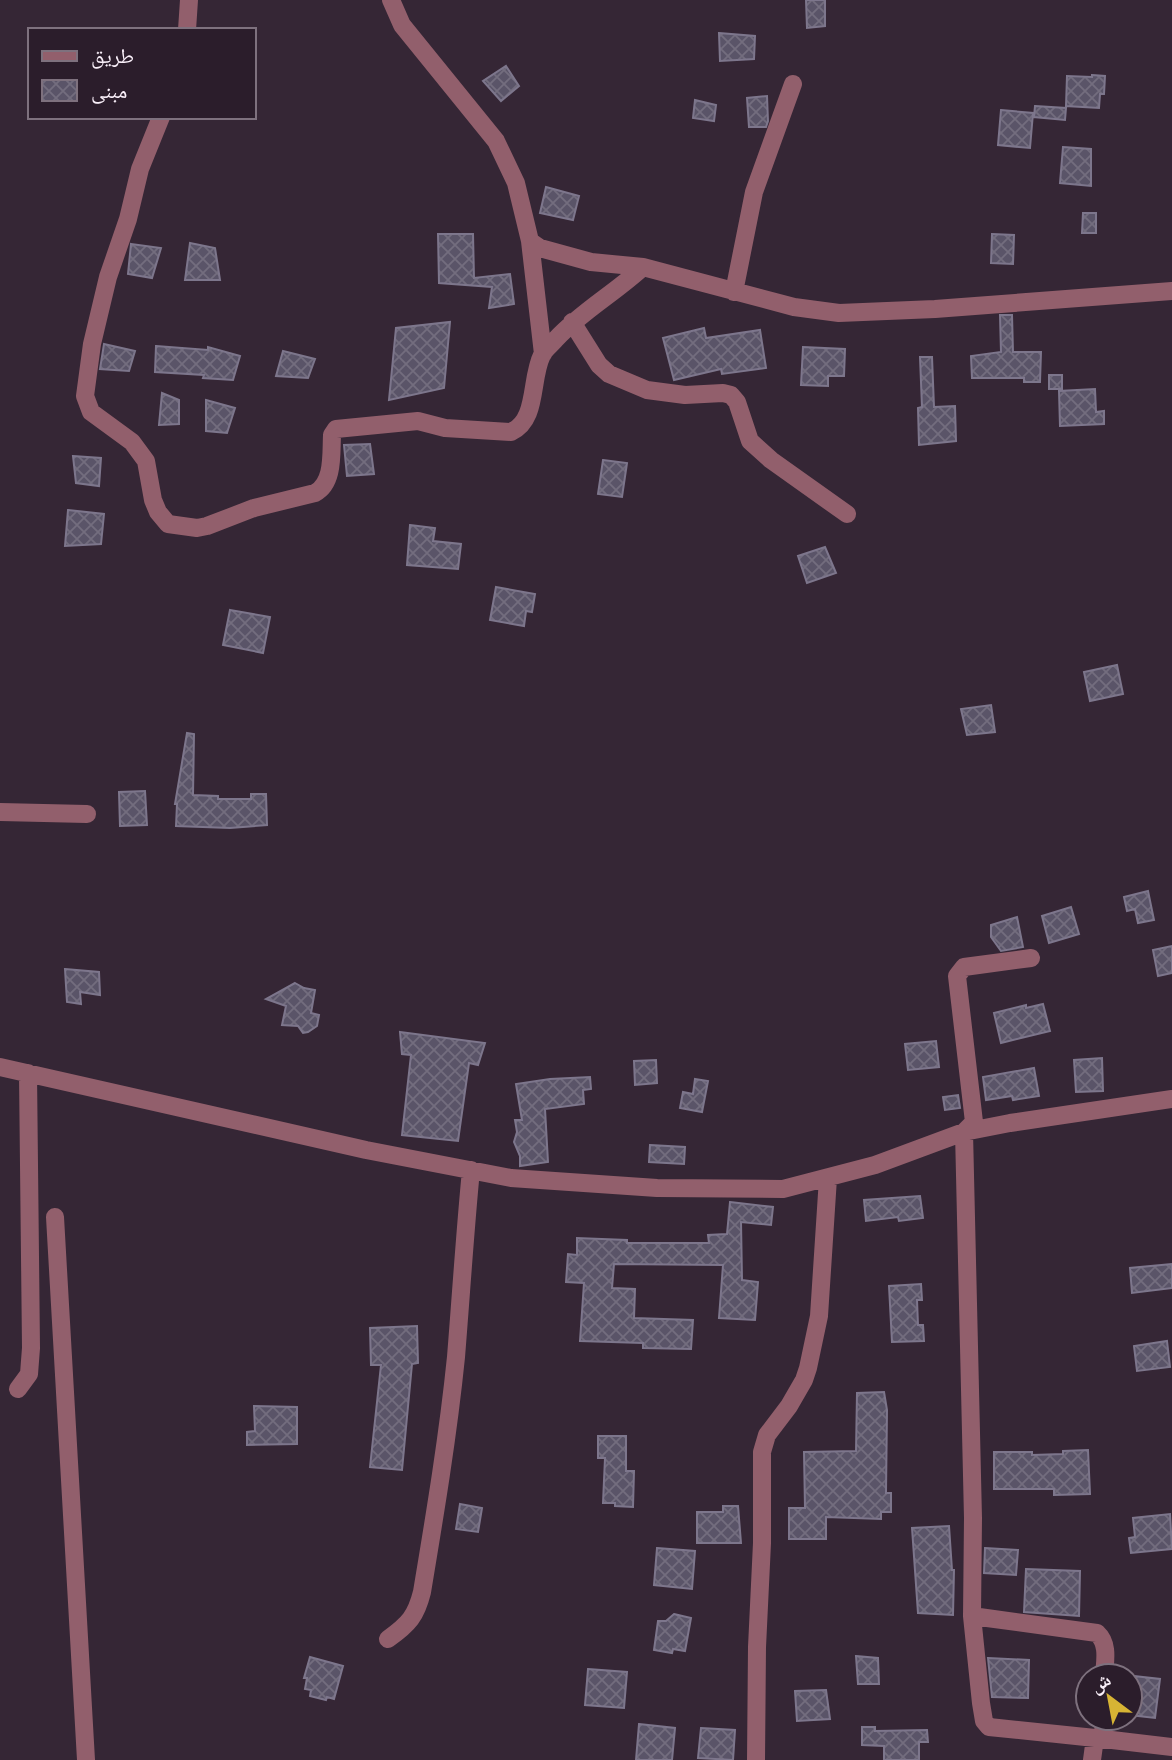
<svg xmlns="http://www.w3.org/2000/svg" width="1172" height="1760" font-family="'Titillium Web','Noto Naskh Arabic',sans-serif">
	<defs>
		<pattern id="building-cross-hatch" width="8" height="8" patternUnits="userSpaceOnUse" patternTransform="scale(1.75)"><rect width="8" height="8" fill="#5a5468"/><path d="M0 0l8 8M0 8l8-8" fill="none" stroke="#736d7e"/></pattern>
	</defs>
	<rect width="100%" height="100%" fill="#352635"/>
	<path fill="url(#building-cross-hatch)" stroke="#7d768c" stroke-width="2" d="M 806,0 L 825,0 L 825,26 L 807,28 Z
		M 719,33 L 755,36 L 754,59 L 720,61 Z
		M 506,66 L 519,86 L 501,101 L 483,81 Z
		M 1092,75 L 1105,76 L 1104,94 L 1100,94 L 1099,108 L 1066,106 L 1067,76 L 1092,77 Z
		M 767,96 L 768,121 L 766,127 L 749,127 L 747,98 Z
		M 695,100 L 716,105 L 714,121 L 693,118 Z
		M 1035,106 L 1066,108 L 1065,120 L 1034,117 Z
		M 1001,110 L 1033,113 L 1030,148 L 998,145 Z
		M 1063,147 L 1091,149 L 1091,186 L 1060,183 Z
		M 546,187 L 579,196 L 573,220 L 540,213 Z
		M 1083,213 L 1096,213 L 1096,233 L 1082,233 Z
		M 438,234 L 473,234 L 474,278 L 510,274 L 514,304 L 489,308 L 492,287 L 439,283 Z
		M 992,234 L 1014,235 L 1013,264 L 991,263 Z
		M 190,243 L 215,248 L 220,280 L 185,280 Z
		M 131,244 L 161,248 L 152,278 L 128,274 Z
		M 1000,315 L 1012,315 L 1013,352 L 1041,352 L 1040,382 L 1024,382 L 1024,378 L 972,378 L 971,356 L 1001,352 Z
		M 450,322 L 444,388 L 389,400 L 396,328 Z
		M 704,328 L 706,338 L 760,330 L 766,368 L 722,374 L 721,369 L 674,380 L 663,338 Z
		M 104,344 L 135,351 L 129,371 L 100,369 Z
		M 156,346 L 208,350 L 208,347 L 240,356 L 233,380 L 203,378 L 204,375 L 155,372 Z
		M 803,347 L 845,349 L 844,376 L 828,376 L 828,386 L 801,385 Z
		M 283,351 L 315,359 L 308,378 L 276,376 Z
		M 920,357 L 932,357 L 934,407 L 955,406 L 956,441 L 919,445 L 918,408 L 922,407 Z
		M 1049,375 L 1062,375 L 1062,389 L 1049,389 Z
		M 1095,389 L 1096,412 L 1104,411 L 1104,424 L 1060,426 L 1059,391 Z
		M 162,393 L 179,400 L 179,424 L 159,425 Z
		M 206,400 L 235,408 L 227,433 L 206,431 Z
		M 370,444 L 374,474 L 347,476 L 344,445 Z
		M 73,456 L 101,458 L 99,486 L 76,483 Z
		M 603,460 L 627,463 L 622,497 L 598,494 Z
		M 68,510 L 104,514 L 101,544 L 65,546 Z
		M 410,525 L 435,528 L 433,541 L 461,544 L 458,569 L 407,565 Z
		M 825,547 L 836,573 L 807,583 L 798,556 Z
		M 496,587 L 535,594 L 532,612 L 526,611 L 524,626 L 490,620 Z
		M 230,610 L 270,617 L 263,653 L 223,645 Z
		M 1117,665 L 1123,694 L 1090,701 L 1084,672 Z
		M 991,705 L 995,732 L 967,735 L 961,709 Z
		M 187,733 L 194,734 L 193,795 L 218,796 L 218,799 L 251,799 L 251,794 L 266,794 L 267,825 L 230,828 L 176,826 L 177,804 L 175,804 Z
		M 145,791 L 147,825 L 120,826 L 119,792 Z
		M 1148,891 L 1154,920 L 1138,923 L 1135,909 L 1127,911 L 1124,897 Z
		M 1071,907 L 1079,934 L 1049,943 L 1042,916 Z
		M 1017,917 L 1023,947 L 1001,951 L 991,937 L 991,925 Z
		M 1172,946 L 1172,973 L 1158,976 L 1153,950 Z
		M 65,969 L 99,972 L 100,995 L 80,992 L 81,1004 L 67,1002 Z
		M 295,983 L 304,988 L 315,990 L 311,1013 L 319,1015 L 317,1026 L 308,1032 L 303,1033 L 298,1026 L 282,1025 L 286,1006 L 266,999 Z
		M 1043,1004 L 1050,1031 L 1001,1043 L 994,1013 L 1026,1005 L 1026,1008 Z
		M 400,1032 L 485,1043 L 478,1065 L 469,1063 L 458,1141 L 402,1135 L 411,1055 L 402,1054 Z
		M 936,1041 L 939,1067 L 908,1070 L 905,1044 Z
		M 1102,1058 L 1103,1091 L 1076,1092 L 1074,1060 Z
		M 656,1060 L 657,1083 L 635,1085 L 634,1061 Z
		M 1034,1068 L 1039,1096 L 1013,1100 L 1012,1096 L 986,1100 L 983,1077 Z
		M 590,1077 L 591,1089 L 583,1090 L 584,1104 L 545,1109 L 548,1162 L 520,1166 L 520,1156 L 514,1142 L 517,1132 L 515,1120 L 522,1120 L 516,1084 L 550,1079 Z
		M 695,1079 L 708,1081 L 702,1112 L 680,1108 L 683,1092 L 693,1094 Z
		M 958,1095 L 960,1108 L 945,1110 L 943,1097 Z
		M 650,1145 L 685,1147 L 684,1164 L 649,1162 Z
		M 920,1196 L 923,1218 L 899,1221 L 898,1217 L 866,1221 L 864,1200 Z
		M 730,1202 L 773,1207 L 771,1225 L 741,1222 L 742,1280 L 758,1282 L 755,1320 L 719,1318 L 723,1265 L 614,1264 L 612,1288 L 635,1289 L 634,1318 L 693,1320 L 691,1349 L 643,1348 L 643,1343 L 580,1341 L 584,1283 L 566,1282 L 568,1254 L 577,1255 L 577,1238 L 627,1240 L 627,1243 L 709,1243 L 708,1235 L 727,1234 Z
		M 1172,1264 L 1172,1288 L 1132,1293 L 1130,1268 Z
		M 921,1284 L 922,1300 L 917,1300 L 918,1325 L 923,1325 L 924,1341 L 892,1342 L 889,1286 Z
		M 417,1326 L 418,1363 L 412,1364 L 402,1470 L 370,1467 L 381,1365 L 371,1365 L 370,1328 Z
		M 1167,1341 L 1170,1367 L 1137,1371 L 1134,1346 Z
		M 884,1392 L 887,1410 L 886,1493 L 891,1493 L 891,1512 L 881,1512 L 881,1519 L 826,1517 L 826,1539 L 789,1539 L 789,1508 L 805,1508 L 804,1452 L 856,1451 L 857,1393 Z
		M 254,1406 L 297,1407 L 297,1444 L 247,1445 L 247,1432 L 255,1431 Z
		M 598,1436 L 626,1436 L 626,1471 L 634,1471 L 633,1507 L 615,1506 L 615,1503 L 603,1503 L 605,1458 L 598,1458 Z
		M 1088,1450 L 1090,1494 L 1054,1495 L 1054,1489 L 994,1489 L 994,1452 L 1032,1452 L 1032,1455 L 1063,1454 L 1063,1451 Z
		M 460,1504 L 482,1508 L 478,1532 L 456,1529 Z
		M 723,1506 L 738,1506 L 741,1543 L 697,1543 L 697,1512 L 723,1512 Z
		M 1170,1514 L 1172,1549 L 1131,1553 L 1129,1538 L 1135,1537 L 1133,1518 Z
		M 949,1526 L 952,1570 L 954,1570 L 953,1615 L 918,1613 L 912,1528 Z
		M 657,1548 L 695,1551 L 692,1589 L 654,1585 Z
		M 985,1548 L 1018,1550 L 1016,1575 L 984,1573 Z
		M 1026,1569 L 1080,1571 L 1079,1616 L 1024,1612 Z
		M 674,1614 L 691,1618 L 685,1651 L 673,1649 L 672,1653 L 654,1650 L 658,1621 L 666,1621 Z
		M 856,1656 L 878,1658 L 879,1684 L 858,1684 Z
		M 310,1657 L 343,1666 L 334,1699 L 327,1697 L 326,1700 L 310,1696 L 311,1690 L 305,1689 L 307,1678 L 304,1678 Z
		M 988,1658 L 1029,1660 L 1028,1698 L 992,1697 Z
		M 588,1669 L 627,1672 L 624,1708 L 585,1705 Z
		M 1134,1676 L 1160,1679 L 1155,1718 L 1130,1715 Z
		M 826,1690 L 830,1719 L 797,1721 L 795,1691 Z
		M 639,1724 L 675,1728 L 672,1760 L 636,1760 Z
		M 862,1727 L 875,1727 L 875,1731 L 927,1730 L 928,1742 L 919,1742 L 919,1760 L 884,1760 L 884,1746 L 862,1745 Z
		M 701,1728 L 735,1730 L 733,1760 L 698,1758 Z"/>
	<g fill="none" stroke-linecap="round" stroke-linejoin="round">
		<path stroke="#925f6c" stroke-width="18" d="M 391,0 L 402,25 L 496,141 L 516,183 L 530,241 L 540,248 L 591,262 L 643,267 L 794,307 L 839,313 L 935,309 L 1172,291
			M 187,30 L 189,0
			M 161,117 L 140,169 L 128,219 L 108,277 L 92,344 L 85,396 L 91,412 L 132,442 L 146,461 L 153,500 L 158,512 L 168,524 L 197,528 L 207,526 L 254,508 L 315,493 C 334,483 331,454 332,435 L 336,429 L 418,421 L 445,428 L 511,432 C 538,420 530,379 542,355 C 545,349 552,344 556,339 C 582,311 615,293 643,267
			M 530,241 L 543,354
			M 734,292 L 754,192 L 793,84
			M 572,322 L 599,365 L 609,374 L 647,390 L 685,395 L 723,393 L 731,395 L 737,402 L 750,441 L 771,460 L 847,514
			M 0,812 L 87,814
			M 1031,958 L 964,967 L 957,976 L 974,1122 L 964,1132 L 973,1518 L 972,1616 L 981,1703 L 984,1721 L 989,1727 L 1095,1738 L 1092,1760
			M 0,1067 L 366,1150 L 511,1178 L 657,1188 L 783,1189 L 875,1165 L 964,1132 L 1010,1123 L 1172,1099
			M 55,1217 L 86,1760
			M 18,1389 L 29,1374 L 31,1348 L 28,1073
			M 972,1616 L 1097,1633 C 1109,1644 1105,1661 1104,1676
			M 388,1639 C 409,1624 416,1616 422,1592 C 435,1514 448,1436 456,1357 C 461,1295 465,1232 471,1170
			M 1095,1738 L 1172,1747
			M 1103,1739 L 1104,1718
			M 756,1760 L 757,1647 L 762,1543 L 762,1452 L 767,1435 L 789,1406 L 804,1380 L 808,1368 L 819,1316 L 828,1178"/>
	</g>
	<rect x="28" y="28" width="228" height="91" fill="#2b1d2b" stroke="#7e717e" stroke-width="2"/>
	<rect x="42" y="51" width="35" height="10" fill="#925f6c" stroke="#7e717e" stroke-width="2"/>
	<text x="91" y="63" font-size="21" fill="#faf0fa">طريق</text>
	<rect x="42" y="80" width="35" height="21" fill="url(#building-cross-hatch)" stroke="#7e717e" stroke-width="2"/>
	<text x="91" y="98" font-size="21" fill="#faf0fa">مبنى</text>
	<g transform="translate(1109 1697) rotate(328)"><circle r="33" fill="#2b1d2b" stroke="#7e717e" stroke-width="2"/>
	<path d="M0-5L12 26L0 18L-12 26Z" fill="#d7b434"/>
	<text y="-10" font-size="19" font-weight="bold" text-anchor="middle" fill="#faf0fa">ش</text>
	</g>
</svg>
